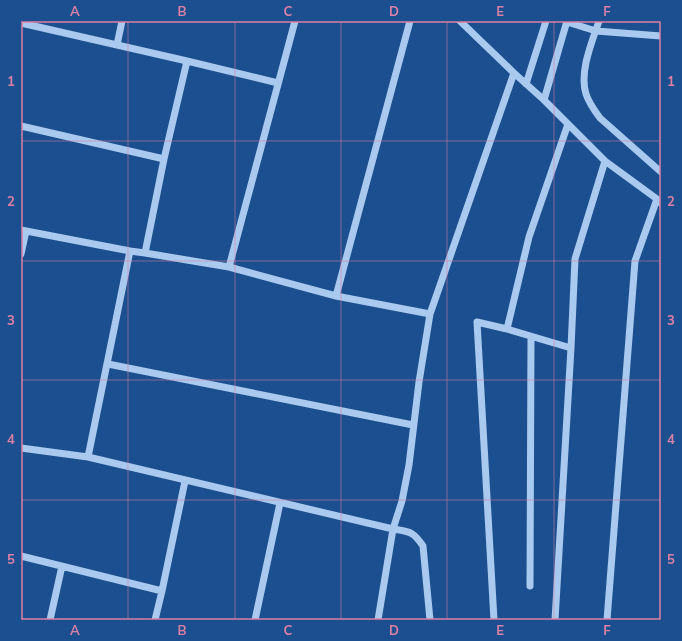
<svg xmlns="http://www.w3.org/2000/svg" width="682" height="641" font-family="Mulish,sans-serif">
	<rect width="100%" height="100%" fill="#1b4f8f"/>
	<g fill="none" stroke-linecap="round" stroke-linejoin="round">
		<path stroke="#a9c9ee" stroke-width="7" d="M 460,21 L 514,73 L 544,100 L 605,161 L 657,199 L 661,203
			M 599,21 C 592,42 579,72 586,94 C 589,103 594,110 600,118 L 661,172
			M 567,22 L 596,31 L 661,36
			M 21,23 L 187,61 L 278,83
			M 117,45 L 122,21
			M 526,84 L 546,21
			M 544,100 L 567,21
			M 21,126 L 164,159
			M 21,230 L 130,251 L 145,253 L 229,267 L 336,296 L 430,314
			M 145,253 L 164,159 L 187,61
			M 21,254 L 26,231
			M 229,267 L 295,21
			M 336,296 L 410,21
			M 507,329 L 529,237 L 568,124
			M 108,364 L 413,425
			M 21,448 L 88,457 L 393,529 C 410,532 413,531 423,546 L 430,620
			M 88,457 L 130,251
			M 21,556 L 162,591
			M 530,586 L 531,337
			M 50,620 L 62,566
			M 155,620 L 162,591 L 185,481
			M 255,620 L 280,503
			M 378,620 L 393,529 L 402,501 L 409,465 L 419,382 L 430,314 L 514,73
			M 494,620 L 477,322 L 507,329 L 571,348
			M 555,620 L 571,348 L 575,259 L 605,161
			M 607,620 L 635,261 L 657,199"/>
	</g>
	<path fill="none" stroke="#dd80a5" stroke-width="1" stroke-opacity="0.55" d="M 128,21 L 128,620M 235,21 L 235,620M 341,21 L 341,620M 447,21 L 447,620M 554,21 L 554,620M 21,141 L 661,141M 21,261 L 661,261M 21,380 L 661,380M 21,500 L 661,500"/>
	<rect width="682" height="641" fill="none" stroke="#1b4f8f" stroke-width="44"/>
	<rect x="22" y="22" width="638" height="597" fill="none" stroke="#dd80a5" stroke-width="1.5"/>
	<g font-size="13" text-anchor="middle" font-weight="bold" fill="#dd80a5">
		<text x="75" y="16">A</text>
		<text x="182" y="16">B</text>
		<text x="288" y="16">C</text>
		<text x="394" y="16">D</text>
		<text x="500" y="16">E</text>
		<text x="607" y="16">F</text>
		<text x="11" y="86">1</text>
		<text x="671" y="86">1</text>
		<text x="11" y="206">2</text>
		<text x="671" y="206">2</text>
		<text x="11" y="325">3</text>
		<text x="671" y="325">3</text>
		<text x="11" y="444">4</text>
		<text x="671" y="444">4</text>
		<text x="11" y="564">5</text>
		<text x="671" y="564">5</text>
		<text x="75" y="635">A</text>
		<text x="182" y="635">B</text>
		<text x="288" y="635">C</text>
		<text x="394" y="635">D</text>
		<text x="500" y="635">E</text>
		<text x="607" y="635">F</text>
	</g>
</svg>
